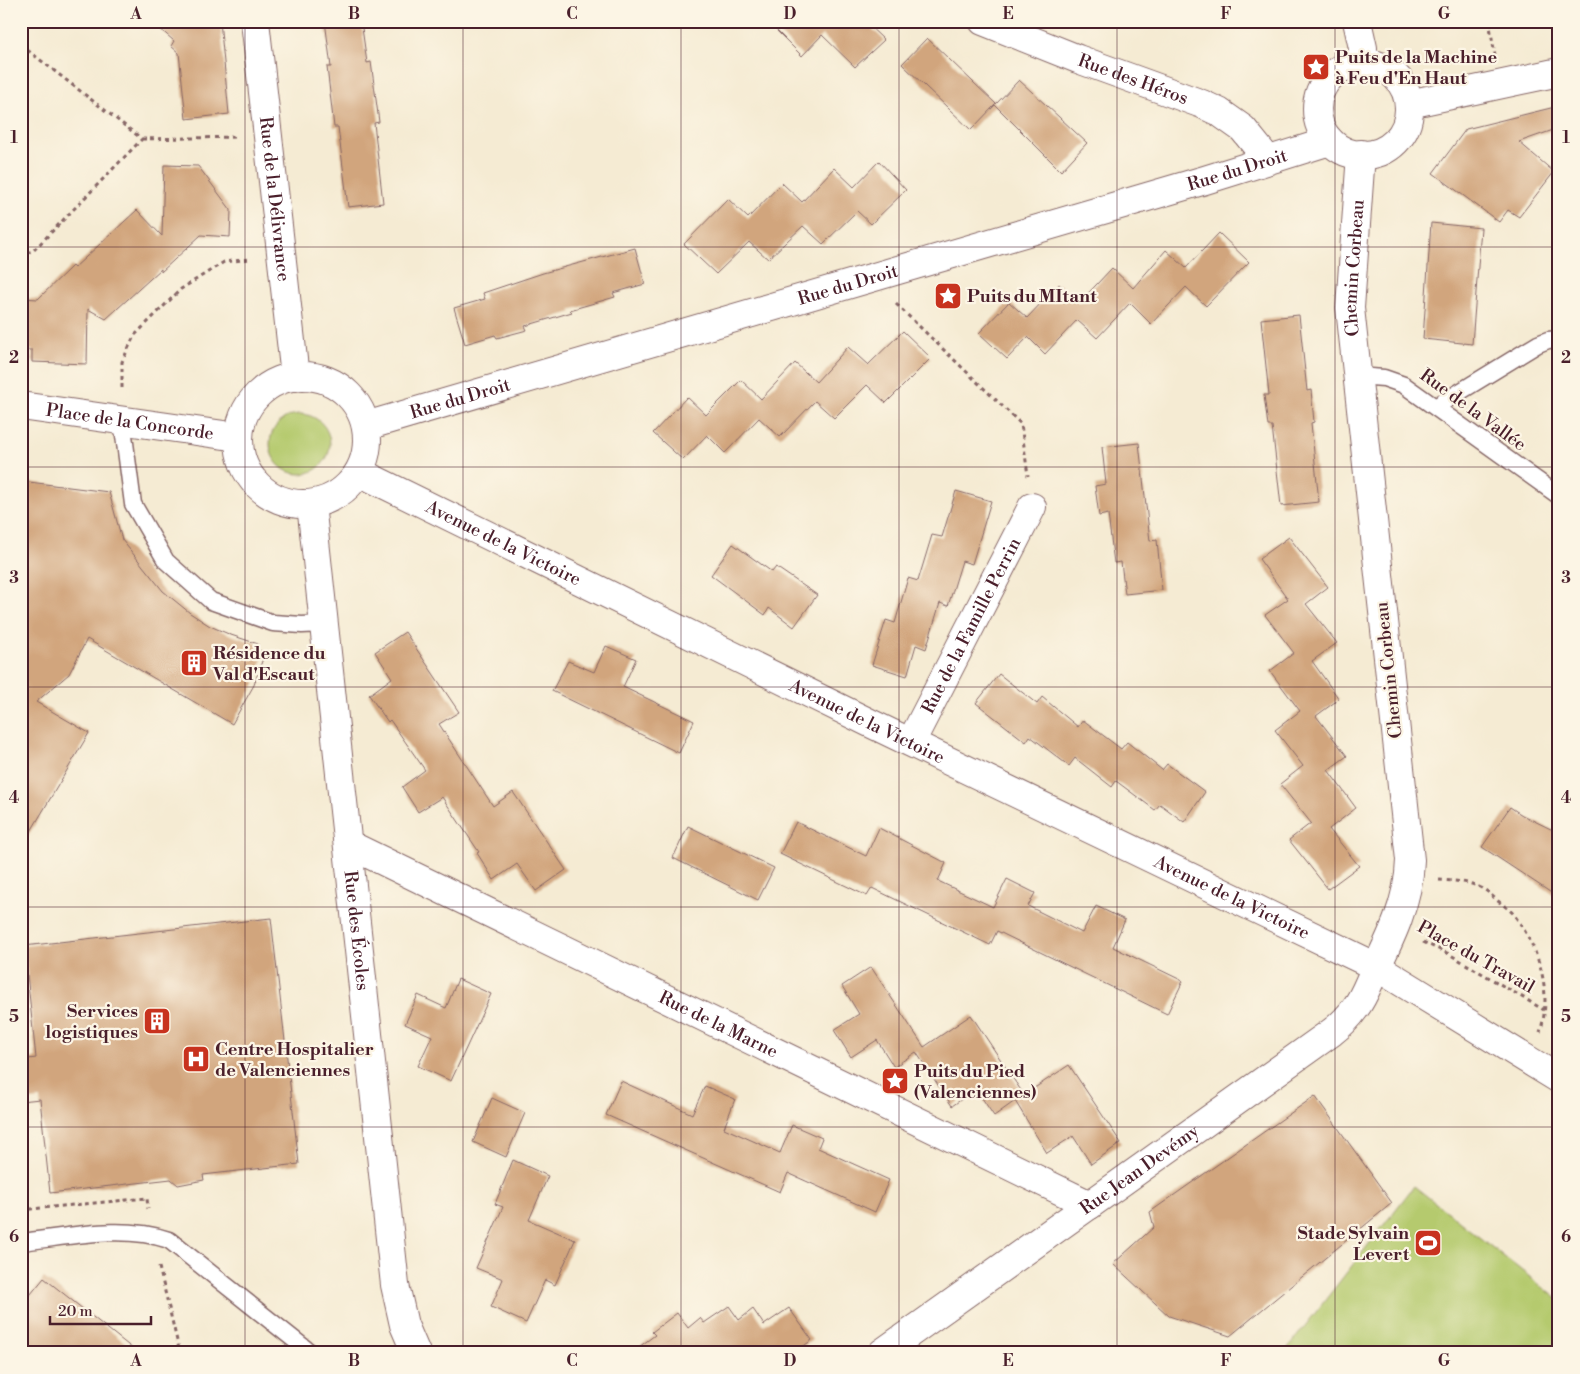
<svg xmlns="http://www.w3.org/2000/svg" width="1580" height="1374" font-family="'Libre Bodoni',serif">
	<rect width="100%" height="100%" fill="#fcf5e5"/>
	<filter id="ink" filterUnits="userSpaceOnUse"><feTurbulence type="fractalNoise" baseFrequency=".02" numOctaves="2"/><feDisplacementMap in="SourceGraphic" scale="10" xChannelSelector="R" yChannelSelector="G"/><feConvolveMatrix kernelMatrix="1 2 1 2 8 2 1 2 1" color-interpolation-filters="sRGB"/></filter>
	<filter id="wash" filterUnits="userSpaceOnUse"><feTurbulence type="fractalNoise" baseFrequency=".0096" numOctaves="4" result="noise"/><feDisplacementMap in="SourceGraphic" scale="20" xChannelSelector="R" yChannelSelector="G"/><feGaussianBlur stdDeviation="1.12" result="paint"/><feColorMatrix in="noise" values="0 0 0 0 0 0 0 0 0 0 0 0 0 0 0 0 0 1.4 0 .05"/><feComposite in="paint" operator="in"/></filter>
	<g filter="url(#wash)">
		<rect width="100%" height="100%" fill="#f5ebd3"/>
		<path fill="#b5ca6e" stroke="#80744c" d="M270 444a30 30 0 1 1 60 0a30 30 0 1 1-60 0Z
			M 1414,1186 L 1559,1300 L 1559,1353 L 1284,1353 Z"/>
		<g id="blocks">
			<path fill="#d1a57d" d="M 151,21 L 220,21 L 229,114 L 186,119 L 179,53 L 171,46 L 174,41 Z
				M 325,21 L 361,21 L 367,63 L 371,62 L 379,122 L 374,123 L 383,203 L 348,207 L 338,127 L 334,127 L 327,67 L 331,67 Z
				M 767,21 L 864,21 L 884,40 L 855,67 L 822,35 L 802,56 Z
				M 927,38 L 996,104 L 1019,80 L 1087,143 L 1061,171 L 995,105 L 971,130 L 902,64 Z
				M 1559,106 L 1559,128 L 1519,142 L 1554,172 L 1519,217 L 1508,210 L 1499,222 L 1433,173 L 1466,129 Z
				M 879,161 L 906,190 L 871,224 L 857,211 L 823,244 L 803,226 L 768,259 L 749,242 L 716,274 L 684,244 L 728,199 L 748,218 L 782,183 L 802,202 L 834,168 L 854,187 Z
				M 164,165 L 198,166 L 231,210 L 230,237 L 201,235 L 161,272 L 161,269 L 106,319 L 88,309 L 87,364 L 32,362 L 32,350 L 21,350 L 21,298 L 38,299 L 72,266 L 74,268 L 137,210 L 162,236 Z
				M 1431,223 L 1481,228 L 1472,344 L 1423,339 Z
				M 1219,233 L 1249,262 L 1206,306 L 1186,287 L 1151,324 L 1130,303 L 1097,338 L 1077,320 L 1045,354 L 1028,337 L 1007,359 L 979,333 L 1009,302 L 1027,318 L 1059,284 L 1079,303 L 1112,268 L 1133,288 L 1166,250 L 1186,268 Z
				M 635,248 L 645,284 L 613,293 L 615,297 L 570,310 L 572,312 L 525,326 L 527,330 L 497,338 L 495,335 L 465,344 L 454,308 L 485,299 L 483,293 L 543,273 Z
				M 1299,315 L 1307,391 L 1311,390 L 1314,422 L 1311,423 L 1319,502 L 1281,506 L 1272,426 L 1268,426 L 1264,395 L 1269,395 L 1261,319 Z
				M 903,331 L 931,358 L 886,403 L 867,385 L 834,418 L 815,401 L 780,437 L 759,418 L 725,453 L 707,435 L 683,460 L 653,433 L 687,397 L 706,415 L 741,380 L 761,399 L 795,363 L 816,382 L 848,347 L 868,365 Z
				M 1139,443 L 1150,541 L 1157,540 L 1162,590 L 1125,594 L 1121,562 L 1114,563 L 1108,514 L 1099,516 L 1095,486 L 1106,484 L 1102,447 Z
				M 21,481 L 109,492 L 122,540 L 163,591 L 190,613 L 210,626 L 231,635 L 258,644 L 257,650 L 265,652 L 254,685 L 232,724 L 87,639 L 69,674 L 36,702 L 89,733 L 21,848 Z
				M 956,491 L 991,501 L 972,564 L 962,561 L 948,606 L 940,603 L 926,649 L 916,645 L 907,676 L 872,665 L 886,620 L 895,623 L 908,578 L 918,581 L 932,535 L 942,537 Z
				M 1289,537 L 1328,587 L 1306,604 L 1337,643 L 1312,661 L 1339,699 L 1316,716 L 1347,756 L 1328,770 L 1356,808 L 1329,829 L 1359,866 L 1328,889 L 1289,840 L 1311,823 L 1280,784 L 1303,766 L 1275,730 L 1300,711 L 1270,671 L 1294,653 L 1265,615 L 1288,599 L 1259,559 Z
				M 733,544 L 772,572 L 776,567 L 817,595 L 794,627 L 769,608 L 765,615 L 711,575 Z
				M 405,632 L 459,712 L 439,724 L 493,806 L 513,792 L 566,870 L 536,891 L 517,864 L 494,880 L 477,853 L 479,852 L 442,797 L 418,812 L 402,787 L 425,770 L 390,720 L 388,722 L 369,695 L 392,678 L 375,652 Z
				M 606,646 L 636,659 L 623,687 L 694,721 L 679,753 L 552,691 L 568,661 L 594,672 Z
				M 999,674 L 1037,704 L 1042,697 L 1078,727 L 1083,720 L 1121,749 L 1127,742 L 1162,770 L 1167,764 L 1205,792 L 1184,822 L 1160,804 L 1155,810 L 1116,781 L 1112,787 L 1075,758 L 1069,766 L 1030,736 L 1026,742 L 976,703 Z
				M 1510,807 L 1522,815 L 1559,833 L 1559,898 L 1482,847 Z
				M 796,822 L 866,856 L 879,828 L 946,863 L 938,881 L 993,907 L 1007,879 L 1035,893 L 1028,906 L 1082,933 L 1096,906 L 1125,920 L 1113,947 L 1183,981 L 1167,1014 L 997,931 L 990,945 L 872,888 L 867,896 L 780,854 Z
				M 688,826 L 774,868 L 758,900 L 673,858 Z
				M 271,918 L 299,1164 L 203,1175 L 204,1180 L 178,1185 L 171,1179 L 50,1193 L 40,1099 L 21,1101 L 21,1060 L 36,1058 L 24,946 Z
				M 871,967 L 924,1047 L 971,1015 L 1024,1095 L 1069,1065 L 1121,1143 L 1091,1164 L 1073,1136 L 1047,1153 L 1015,1101 L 994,1116 L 976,1089 L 952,1106 L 916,1052 L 894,1067 L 877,1040 L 851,1057 L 834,1030 L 859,1014 L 842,986 Z
				M 458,979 L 491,994 L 451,1081 L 418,1066 L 432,1036 L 405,1024 L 418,995 L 446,1008 Z
				M 621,1081 L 692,1114 L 705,1086 L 735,1099 L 724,1128 L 780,1153 L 792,1125 L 822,1138 L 818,1148 L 889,1180 L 875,1212 L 788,1173 L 780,1192 L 606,1115 Z
				M 1315,1096 L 1392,1203 L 1230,1336 L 1169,1316 L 1113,1264 L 1154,1227 L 1150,1212 Z
				M 492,1098 L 525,1113 L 506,1157 L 473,1142 Z
				M 513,1160 L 548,1176 L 529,1220 L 575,1240 L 555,1285 L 545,1280 L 526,1323 L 491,1307 L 503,1279 L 476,1268 L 503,1207 L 495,1204 Z
				M 44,1278 L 138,1353 L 21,1353 L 21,1306 Z
				M 729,1306 L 739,1320 L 753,1309 L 764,1325 L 789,1308 L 812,1340 L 794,1353 L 631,1353 L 655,1335 L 652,1332 L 677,1313 L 688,1328 L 700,1318 L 704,1323 Z"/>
		</g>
	</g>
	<g filter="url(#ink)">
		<use href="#blocks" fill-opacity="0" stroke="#866666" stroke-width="1"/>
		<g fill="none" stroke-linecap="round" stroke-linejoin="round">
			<g stroke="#866666" stroke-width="19">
				<path id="service" d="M 1357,376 L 1384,378 L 1404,385 L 1559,496
					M 1435,407 L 1538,344 L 1548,340 L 1559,339
					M 122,420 L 133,504 L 166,561 L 211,601 L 273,623 L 302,625 L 323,624
					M 21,1242 C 69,1237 122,1224 169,1240 L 311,1353"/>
			</g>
			<g stroke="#866666" stroke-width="30">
				<g id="minor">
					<path id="s1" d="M 255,21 L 295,377"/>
					<path id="s2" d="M 983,21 L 1078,59 L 1202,104 L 1219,112 L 1243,129 L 1268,160"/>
					<path d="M 1357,21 L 1363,48 L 1362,62"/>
					<circle cx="1363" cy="109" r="46"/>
					<path d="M 1409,104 L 1559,72"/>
					<circle cx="303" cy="440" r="64"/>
					<path id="s3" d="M 21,406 L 238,437"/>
					<path id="s4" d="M 366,426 L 1205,180 L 1330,141"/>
					<path id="s5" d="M 359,472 L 874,725 L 1377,967 L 1559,1079"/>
					<path id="s6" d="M 311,504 L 395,1285 L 404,1325 L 416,1353"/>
					<path id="s7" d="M 911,742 L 1032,507"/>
					<path id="s8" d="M 348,844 L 1090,1205"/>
					<path id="s9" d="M 882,1353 L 1332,1032 C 1341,1025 1349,1017 1356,1007 C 1363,998 1367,987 1372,976 C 1390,940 1409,902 1410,860 L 1350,308 L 1361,154"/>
				</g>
			</g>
			<path stroke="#866666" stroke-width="3" stroke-dasharray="4 4" stroke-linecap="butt" d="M 1489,21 L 1495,55
				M 21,45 L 142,139 L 33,251 L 21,254
				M 142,139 L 236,137
				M 896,304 L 1021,424 L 1028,476
				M 122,388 L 122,362 L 134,336 L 181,289 L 224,262 L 251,259
				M 1439,880 C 1453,881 1470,881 1483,889 C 1489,892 1493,897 1498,901 C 1504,906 1511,910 1515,916 C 1539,949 1553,992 1540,1032
				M 1423,942 L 1449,954 L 1544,1010
				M 21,1210 L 147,1198 L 148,1209
				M 159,1267 L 180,1353"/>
			<use href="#service" stroke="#fff" stroke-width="16"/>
			<use href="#minor" stroke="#fff" stroke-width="28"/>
		</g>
	</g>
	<path fill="none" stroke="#4a1f2b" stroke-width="1" stroke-opacity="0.55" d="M 245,21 L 245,1353M 463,21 L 463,1353M 681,21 L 681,1353M 899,21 L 899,1353M 1117,21 L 1117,1353M 1335,21 L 1335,1353M 21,247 L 1559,247M 21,467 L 1559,467M 21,687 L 1559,687M 21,907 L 1559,907M 21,1127 L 1559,1127"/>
	<defs>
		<g id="sight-square" transform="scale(1.4375)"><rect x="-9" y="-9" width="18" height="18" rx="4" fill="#c8321e" stroke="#fcf5e5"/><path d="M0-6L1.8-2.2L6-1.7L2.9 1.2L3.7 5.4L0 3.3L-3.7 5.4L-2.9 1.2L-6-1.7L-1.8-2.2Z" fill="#fff"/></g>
		<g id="building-square" transform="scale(1.4375)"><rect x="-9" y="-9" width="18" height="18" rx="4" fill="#c8321e" stroke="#fcf5e5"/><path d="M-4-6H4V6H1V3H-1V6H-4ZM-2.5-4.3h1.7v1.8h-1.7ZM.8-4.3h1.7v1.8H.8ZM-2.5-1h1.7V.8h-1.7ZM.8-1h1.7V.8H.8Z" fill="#fff"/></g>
		<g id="hospital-square" transform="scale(1.4375)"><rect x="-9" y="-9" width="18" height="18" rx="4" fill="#c8321e" stroke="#fcf5e5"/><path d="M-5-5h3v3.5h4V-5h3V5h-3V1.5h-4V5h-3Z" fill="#fff"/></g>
		<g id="stadium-square" transform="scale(1.4375)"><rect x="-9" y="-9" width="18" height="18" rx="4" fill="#c8321e" stroke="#fcf5e5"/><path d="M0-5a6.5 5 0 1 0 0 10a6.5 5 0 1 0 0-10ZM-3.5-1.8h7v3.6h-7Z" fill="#fff"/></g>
	</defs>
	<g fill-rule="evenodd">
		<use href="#sight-square" x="1316" y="67"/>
		<use href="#sight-square" x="948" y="296"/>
		<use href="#building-square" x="194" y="663"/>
		<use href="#building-square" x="157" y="1021"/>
		<use href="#hospital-square" x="196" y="1059"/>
		<use href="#sight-square" x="895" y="1081"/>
		<use href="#stadium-square" x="1428" y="1243"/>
	</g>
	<g text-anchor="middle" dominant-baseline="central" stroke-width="4.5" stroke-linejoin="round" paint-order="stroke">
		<g font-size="18" font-weight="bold" fill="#4a1f2b" stroke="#fcf5e5" text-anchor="start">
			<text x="1335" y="57">Puits de la Machine<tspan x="1335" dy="21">à Feu d'En Haut</tspan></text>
			<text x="967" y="296">Puits du MItant</text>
			<text x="213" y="653">Résidence du<tspan x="213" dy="21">Val d'Escaut</tspan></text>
			<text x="138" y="1011" text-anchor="end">Services<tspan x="138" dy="21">logistiques</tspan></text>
			<text x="215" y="1049">Centre Hospitalier<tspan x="215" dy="21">de Valenciennes</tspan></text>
			<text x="914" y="1071">Puits du Pied<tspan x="914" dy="21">(Valenciennes)</tspan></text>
			<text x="1409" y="1233" text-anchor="end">Stade Sylvain<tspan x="1409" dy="21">Levert</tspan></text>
		</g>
		<g font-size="18" fill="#4a1f2b" stroke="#fcf5e5">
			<text stroke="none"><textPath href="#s2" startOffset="161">Rue des Héros</textPath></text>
			<text stroke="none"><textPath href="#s4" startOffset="908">Rue du Droit</textPath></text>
			<text stroke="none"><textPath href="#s1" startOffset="179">Rue de la Délivrance</textPath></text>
			<text stroke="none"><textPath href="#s9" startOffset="1341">Chemin Corbeau</textPath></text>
			<text stroke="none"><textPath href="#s4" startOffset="502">Rue du Droit</textPath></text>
			<text stroke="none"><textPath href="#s4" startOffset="98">Rue du Droit</textPath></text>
			<text transform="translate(1473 410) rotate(36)">Rue de la Vallée</text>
			<text stroke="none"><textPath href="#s3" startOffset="110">Place de la Concorde</textPath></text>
			<text stroke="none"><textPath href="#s5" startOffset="161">Avenue de la Victoire</textPath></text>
			<text stroke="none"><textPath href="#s7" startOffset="131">Rue de la Famille Perrin</textPath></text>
			<text transform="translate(1389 670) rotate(-96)">Chemin Corbeau</text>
			<text stroke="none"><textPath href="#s5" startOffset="566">Avenue de la Victoire</textPath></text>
			<text stroke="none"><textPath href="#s5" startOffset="971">Avenue de la Victoire</textPath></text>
			<text stroke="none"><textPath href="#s6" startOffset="429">Rue des Écoles</textPath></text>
			<text transform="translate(1476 957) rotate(29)">Place du Travail</text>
			<text stroke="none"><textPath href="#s8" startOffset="412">Rue de la Marne</textPath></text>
			<text stroke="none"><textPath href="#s9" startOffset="316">Rue Jean Devémy</textPath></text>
		</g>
	</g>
	<rect width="1580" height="1374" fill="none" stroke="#fcf5e5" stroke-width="55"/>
	<path d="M50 1316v8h101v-8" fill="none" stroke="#4a1f2b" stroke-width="2.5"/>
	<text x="58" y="1316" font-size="15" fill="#4a1f2b" stroke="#fcf5e5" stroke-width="4" paint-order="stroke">20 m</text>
	<rect x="28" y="28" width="1524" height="1318" fill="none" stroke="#4a1f2b" stroke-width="2"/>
	<g font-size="16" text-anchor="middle" font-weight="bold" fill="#4a1f2b">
		<text x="136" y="19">A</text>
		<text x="354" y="19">B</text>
		<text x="572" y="19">C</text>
		<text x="790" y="19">D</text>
		<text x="1008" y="19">E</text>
		<text x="1226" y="19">F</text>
		<text x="1444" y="19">G</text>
		<text x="14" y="143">1</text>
		<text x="1566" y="143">1</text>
		<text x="14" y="363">2</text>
		<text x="1566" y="363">2</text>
		<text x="14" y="583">3</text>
		<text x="1566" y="583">3</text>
		<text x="14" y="803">4</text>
		<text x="1566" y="803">4</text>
		<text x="14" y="1022">5</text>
		<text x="1566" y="1022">5</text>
		<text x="14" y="1242">6</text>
		<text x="1566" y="1242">6</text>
		<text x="136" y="1366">A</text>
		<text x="354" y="1366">B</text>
		<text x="572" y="1366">C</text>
		<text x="790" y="1366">D</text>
		<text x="1008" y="1366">E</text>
		<text x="1226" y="1366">F</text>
		<text x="1444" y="1366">G</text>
	</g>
</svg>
